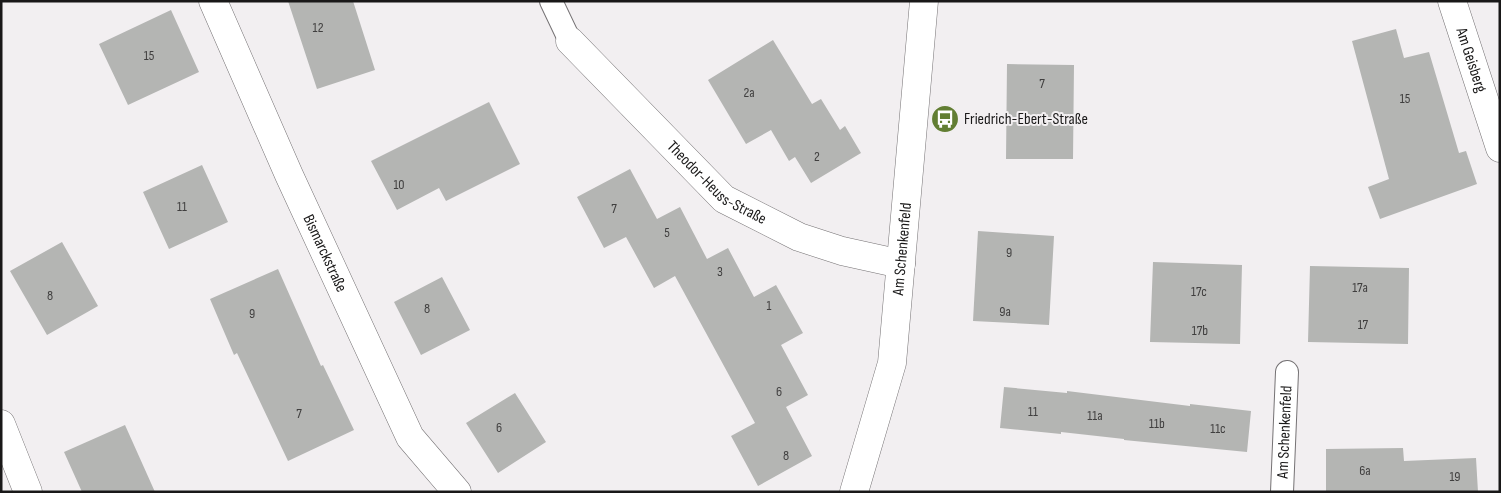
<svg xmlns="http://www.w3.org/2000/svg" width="1501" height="493" font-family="'Sofia Sans Condensed',sans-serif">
	<rect width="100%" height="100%" fill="#f2eff1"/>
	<path fill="#b4b5b3" d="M 288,1 L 353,1 L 375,70 L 317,89 Z
		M 171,10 L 199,72 L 128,105 L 99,44 Z
		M 1396,29 L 1404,58 L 1429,52 L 1459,153 L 1466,151 L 1477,184 L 1380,219 L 1368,187 L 1389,179 L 1352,41 Z
		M 773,40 L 812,104 L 821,99 L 840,130 L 845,126 L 861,153 L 811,183 L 795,157 L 789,161 L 771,130 L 746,144 L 708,80 Z
		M 1007,64 L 1074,65 L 1073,159 L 1006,159 Z
		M 489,102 L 520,164 L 446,201 L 439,188 L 397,210 L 371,161 Z
		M 202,165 L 228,222 L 169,249 L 143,192 Z
		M 630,169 L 657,219 L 680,207 L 707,259 L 728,248 L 754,297 L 776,285 L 803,333 L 781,345 L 808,395 L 786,407 L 812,456 L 758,486 L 731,436 L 755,423 L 675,276 L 654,288 L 626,237 L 604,248 L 577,197 Z
		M 978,231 L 1054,236 L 1049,325 L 973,321 Z
		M 62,242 L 98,306 L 47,335 L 10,271 Z
		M 1153,262 L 1242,265 L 1240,344 L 1150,342 Z
		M 1310,266 L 1409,268 L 1408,344 L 1308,342 Z
		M 278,269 L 321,366 L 323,365 L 354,430 L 288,461 L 237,353 L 234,355 L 210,299 Z
		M 442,277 L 470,330 L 421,355 L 394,302 Z
		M 1004,387 L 1067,393 L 1067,391 L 1190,406 L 1190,404 L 1251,411 L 1247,452 L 1124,440 L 1124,439 L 1061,432 L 1061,434 L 1000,428 Z
		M 515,393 L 546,442 L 498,473 L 466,423 Z
		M 125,425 L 155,492 L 82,492 L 64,452 Z
		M 1403,448 L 1404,461 L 1476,458 L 1478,492 L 1326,492 L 1326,449 Z"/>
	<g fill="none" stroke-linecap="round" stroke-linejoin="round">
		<g stroke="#757274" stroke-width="24">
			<g id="service">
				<path d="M 551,1 L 570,41"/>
				<path id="s1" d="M 1282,492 L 1287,372"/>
			</g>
		</g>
		<g stroke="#757274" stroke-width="29">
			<g id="minor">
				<path id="s2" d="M 213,1 L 289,175 L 410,437 L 457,492"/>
				<path id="s3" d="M 570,41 L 724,199 L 799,237 L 842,251 L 901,264"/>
				<path d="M 1,424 L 28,492"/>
				<path id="s4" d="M 854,492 L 892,363 L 924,1"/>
			</g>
		</g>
		<g stroke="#757274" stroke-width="29">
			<g id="tertiary">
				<path id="s5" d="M 1452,1 L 1500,148"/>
			</g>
		</g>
		<use href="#service" stroke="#fff" stroke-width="22"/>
		<use href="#minor" stroke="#fff" stroke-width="28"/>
		<use href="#tertiary" stroke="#fff" stroke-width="28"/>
	</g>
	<defs>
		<g id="bus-disc" transform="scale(1.4375)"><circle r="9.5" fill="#627e33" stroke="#f2eff1"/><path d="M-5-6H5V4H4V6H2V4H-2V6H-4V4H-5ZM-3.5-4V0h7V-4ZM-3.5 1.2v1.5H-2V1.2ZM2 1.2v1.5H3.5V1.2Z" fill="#fff"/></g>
	</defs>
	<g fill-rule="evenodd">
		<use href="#bus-disc" x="945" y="119"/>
	</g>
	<g text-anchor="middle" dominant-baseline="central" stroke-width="4" stroke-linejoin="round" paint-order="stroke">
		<g font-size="14" fill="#403f3f">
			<text x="318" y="27">12</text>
			<text x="149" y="55">15</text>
			<text x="1042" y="83">7</text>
			<text x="749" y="92">2a</text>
			<text x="1405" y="98">15</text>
			<text x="817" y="156">2</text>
			<text x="399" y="184">10</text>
			<text x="182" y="206">11</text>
			<text x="614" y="208">7</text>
			<text x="667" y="232">5</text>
			<text x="1009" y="252">9</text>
			<text x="720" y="271">3</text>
			<text x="1360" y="287">17a</text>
			<text x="1199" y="291">17c</text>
			<text x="50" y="295">8</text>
			<text x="769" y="305">1</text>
			<text x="427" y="308">8</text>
			<text x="1005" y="311">9a</text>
			<text x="252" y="313">9</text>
			<text x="1363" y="324">17</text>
			<text x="1200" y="330">17b</text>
			<text x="779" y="391">6</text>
			<text x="1033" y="411">11</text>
			<text x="299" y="413">7</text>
			<text x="1095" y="415">11a</text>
			<text x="1157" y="423">11b</text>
			<text x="499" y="427">6</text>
			<text x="1218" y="428">11c</text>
			<text x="786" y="455">8</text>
			<text x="1365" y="470">6a</text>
			<text x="1455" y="476">19</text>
		</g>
		<g font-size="16" fill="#191818" stroke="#f2eff1">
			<text stroke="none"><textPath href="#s5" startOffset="62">Am Geisberg</textPath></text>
			<text stroke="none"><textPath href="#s3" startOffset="205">Theodor-Heuss-Straße</textPath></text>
			<text stroke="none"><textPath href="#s4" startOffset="249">Am Schenkenfeld</textPath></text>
			<text stroke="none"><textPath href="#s2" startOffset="276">Bismarckstraße</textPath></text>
			<text stroke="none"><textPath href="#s1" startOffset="60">Am Schenkenfeld</textPath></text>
		</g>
		<g font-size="16" fill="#191818" stroke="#f2eff1" text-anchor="start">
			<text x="964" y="119">Friedrich-Ebert-Straße</text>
		</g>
	</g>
	<rect width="1501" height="493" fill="none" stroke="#191818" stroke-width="5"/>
</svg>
